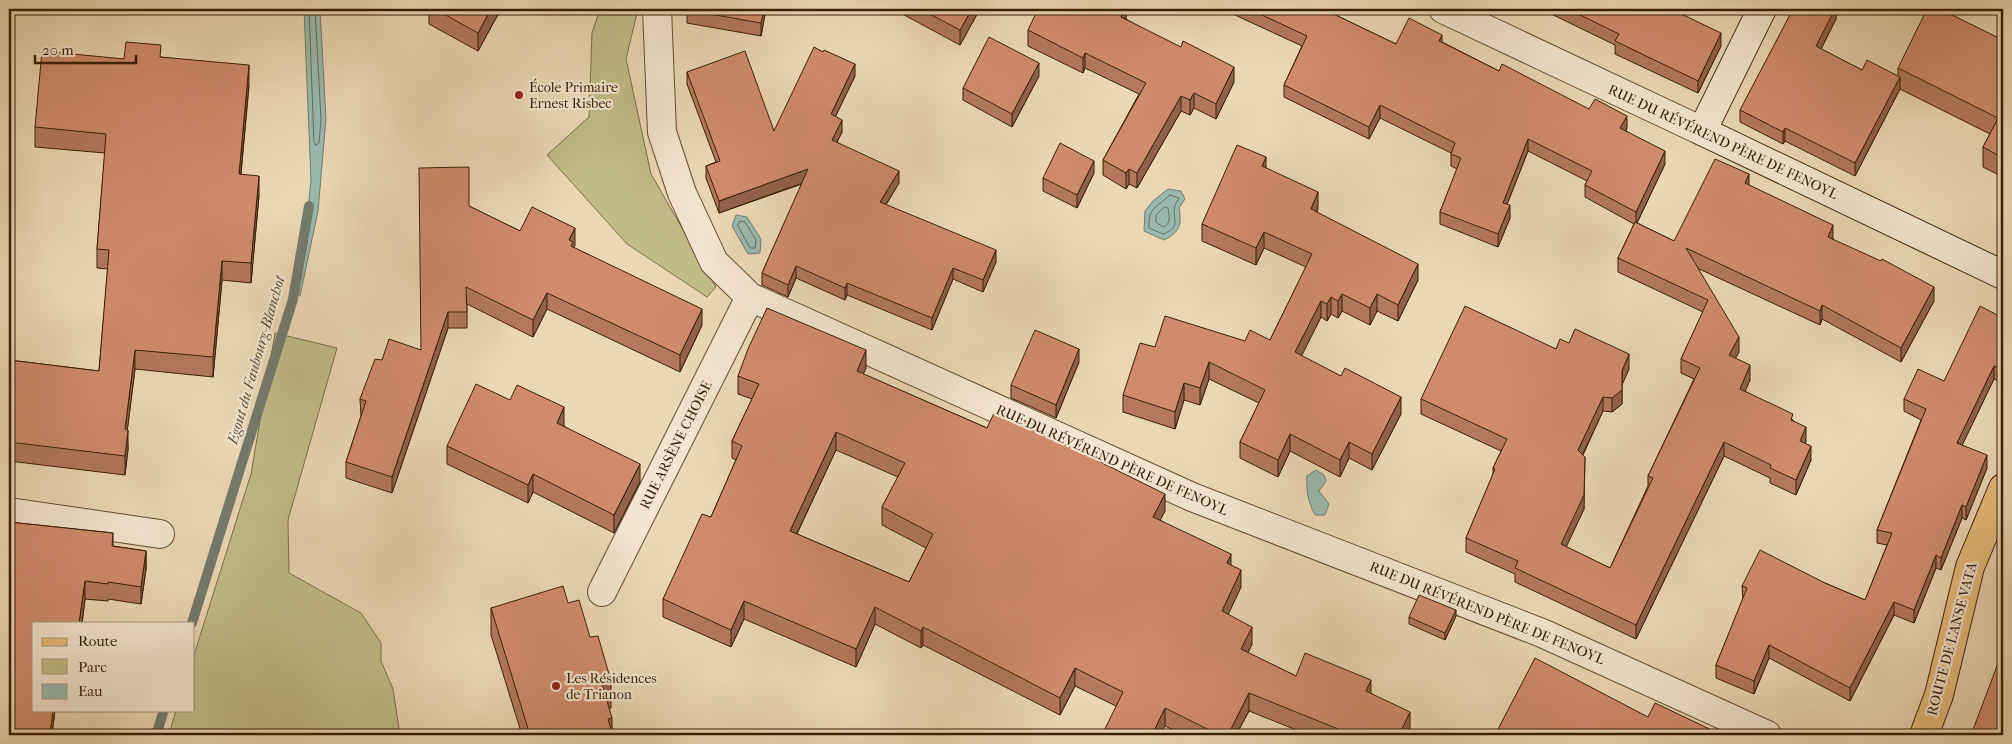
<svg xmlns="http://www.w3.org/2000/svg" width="2012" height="744" font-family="'IM FELL French Canon',serif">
	<rect width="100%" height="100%" fill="#ecd7b5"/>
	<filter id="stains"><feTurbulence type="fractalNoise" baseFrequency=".004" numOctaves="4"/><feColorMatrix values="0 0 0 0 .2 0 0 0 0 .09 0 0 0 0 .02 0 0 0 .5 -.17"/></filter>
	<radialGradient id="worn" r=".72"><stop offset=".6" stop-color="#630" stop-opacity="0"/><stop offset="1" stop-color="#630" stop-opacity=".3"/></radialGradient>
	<path fill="#c0bc88" stroke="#7c6d48" d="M 600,9 L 638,9 L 626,59 L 651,174 L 716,287 L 707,297 L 627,244 L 547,155 L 589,117 L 592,33 Z
		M 275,333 L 337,348 L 288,520 L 289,573 L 361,613 L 381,643 L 381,661 L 393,689 L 400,735 L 169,735 L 176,710 L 194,710 L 194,655 L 251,474 Z"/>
	<path fill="#99b9af" stroke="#737b6c" d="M 304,9 L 320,9 L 326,119 L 318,211 L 300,296 L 291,293 L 305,239 L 311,180 Z
		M 1168,189 L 1181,191 L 1185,199 L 1179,208 C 1182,225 1180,232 1164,240 L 1144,231 L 1145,211 L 1153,201 Z
		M 736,215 L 747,217 L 761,239 L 760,253 L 748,254 L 732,226 Z
		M 1316,470 L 1324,475 L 1326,481 L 1319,491 L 1329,504 L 1325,515 L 1315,515 C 1308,502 1306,490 1307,476 Z"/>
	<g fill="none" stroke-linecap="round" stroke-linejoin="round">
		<path stroke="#696c5c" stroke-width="1" d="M 309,9 L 314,142 L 316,145 L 319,143 L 321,119 L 315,9
			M 1170,195 L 1179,198 C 1177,201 1176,203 1175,206 C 1171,218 1183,227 1163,234 L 1149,228 C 1148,207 1157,207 1170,195 Z
			M 1165,207 L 1168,208 C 1169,215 1172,224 1163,227 L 1156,222 L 1156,215 Z
			M 740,221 L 745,222 L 756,240 L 755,248 L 750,248 L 738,226 Z"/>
		<path stroke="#737b6c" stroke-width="10" d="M 192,623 L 293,299 L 309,206
			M 156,735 L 164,710"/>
		<g stroke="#664c33" stroke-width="30">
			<path id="street" d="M 657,9 L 662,132 L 682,193 L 714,262 L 750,297 L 1192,497 L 1542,633 L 1767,735
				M 1443,9 L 1702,131
				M 9,512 L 160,534
				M 602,592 L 750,297"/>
		</g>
		<g stroke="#391e08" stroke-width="30">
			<path id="secondary" d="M 1762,9 L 1702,131 L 2003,275"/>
		</g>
		<g stroke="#391e08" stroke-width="30">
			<path id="primary" d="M 1924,735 L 1939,695 L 1970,567 L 2003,488"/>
		</g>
		<use href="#street" stroke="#f3e5cf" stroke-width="28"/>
		<use href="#secondary" stroke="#f3e5cf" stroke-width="28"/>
		<use href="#primary" stroke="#e6bc7a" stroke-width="28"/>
	</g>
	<path fill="#b3785e" stroke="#391e08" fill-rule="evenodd" d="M 429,9 L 501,9 L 478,51 L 429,24 Z
		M 687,9 L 766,9 L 761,36 L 687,23 Z
		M 830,9 L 841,9 L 838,13 Z
		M 870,9 L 882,9 L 880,14 Z
		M 893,9 L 980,9 L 960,45 Z
		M 1126,9 L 1126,19 L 1234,82 L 1216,119 L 1194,108 L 1190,115 L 1181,111 L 1137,188 L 1129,184 L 1126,189 L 1103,175 L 1103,160 L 1139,94 L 1085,68 L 1083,73 L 1028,46 L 1028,30 Z
		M 1222,9 L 1323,9 L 1396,44 L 1442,42 L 1499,71 L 1627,128 L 1626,131 L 1665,164 L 1637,223 L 1674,241 L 1749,185 L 1833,240 L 1934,301 L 1901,362 L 1822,319 L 1820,325 L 1697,268 L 1739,352 L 1735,358 L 1750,380 L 1745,391 L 1793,420 L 1806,441 L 1805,444 L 1811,460 L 1796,495 L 1770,483 L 1770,478 L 1724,456 L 1636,639 L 1515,582 L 1515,574 L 1466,552 L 1466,538 L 1493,475 L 1493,468 L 1501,451 L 1421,414 L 1421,399 L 1556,349 L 1629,369 L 1622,384 L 1622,404 L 1612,412 L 1603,411 L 1583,455 L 1584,509 L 1566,547 L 1610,568 L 1648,486 L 1648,476 L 1694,379 L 1681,373 L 1681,359 L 1703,312 L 1618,272 L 1618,258 L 1634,224 L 1585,197 L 1585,185 L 1587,181 L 1528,151 L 1507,204 L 1510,218 L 1498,247 L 1440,224 L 1440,212 L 1457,169 L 1451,166 L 1451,153 L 1380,118 L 1369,139 L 1284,97 L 1284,85 L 1302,46 Z
		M 1541,9 L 1680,9 L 1678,13 L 1721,46 L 1698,93 L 1615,54 L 1615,45 Z
		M 1836,14 L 1836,19 L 1821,49 L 1862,70 L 1898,76 L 1898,68 L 2003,40 L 2003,177 L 1983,167 L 1983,147 L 1990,134 L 1900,89 L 1855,176 L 1785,141 L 1783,144 L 1740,122 L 1740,110 Z
		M 161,57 L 249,85 L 241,174 L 259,195 L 251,283 L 222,280 L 213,377 L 135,369 L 127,430 L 128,449 L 125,475 L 9,461 L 9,360 L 99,371 L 108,269 L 97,268 L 97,249 L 105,153 L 35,147 L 35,127 L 124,59 Z
		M 687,72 L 774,131 L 855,76 L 835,117 L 842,132 L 837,142 L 899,183 L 886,205 L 996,262 L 983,292 L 953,279 L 932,330 L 847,295 L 845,300 L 796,278 L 788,297 L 762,285 L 762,273 L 802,184 L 719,213 L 706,178 L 706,166 L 716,162 L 687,84 Z
		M 1039,76 L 1012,127 L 963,100 L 963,88 Z
		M 1266,168 L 1318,208 L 1317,212 L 1418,280 L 1398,321 L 1377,311 L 1370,325 L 1342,311 L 1338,318 L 1331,314 L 1327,321 L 1321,317 L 1301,356 L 1401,414 L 1372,470 L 1349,458 L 1340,477 L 1290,451 L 1278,477 L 1240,458 L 1240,442 L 1259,403 L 1209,379 L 1200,405 L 1184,400 L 1175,429 L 1123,412 L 1123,395 L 1155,347 L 1270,340 L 1306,267 L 1264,248 L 1256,265 L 1202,241 L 1202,224 Z
		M 1094,173 L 1077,208 L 1043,191 L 1043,178 Z
		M 469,206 L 520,231 L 575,245 L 573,248 L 702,325 L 680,372 L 547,309 L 533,337 L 467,304 L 467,328 L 448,328 L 392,493 L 346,478 L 346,462 L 361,416 L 360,399 L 382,360 L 421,350 Z
		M 2003,318 L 2003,383 L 1994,379 L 1962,445 L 1987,468 L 1966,520 L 1962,518 L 1941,570 L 1936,568 L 1914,623 L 1894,615 L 1850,701 L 1769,658 L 1754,694 L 1716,678 L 1716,665 L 1743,599 L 1742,586 L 1825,583 L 1865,600 L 1887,545 L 1877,543 L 1877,530 L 1921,420 L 1904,411 L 1904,399 L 1944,381 Z
		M 1079,362 L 1056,418 L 1011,398 L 1011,385 Z
		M 866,368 L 863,374 L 987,428 L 1043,433 L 1165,511 L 1160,520 L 1231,565 L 1241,587 L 1228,614 L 1252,644 L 1248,653 L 1296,676 L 1371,693 L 1410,729 L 1407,735 L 1309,735 L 1249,711 L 1236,735 L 1184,735 L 1165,726 L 1116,706 L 1075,686 L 1060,715 L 923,645 L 921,648 L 875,624 L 856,667 L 744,619 L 731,647 L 663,617 L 663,599 L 711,517 L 736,460 L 732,458 L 732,441 L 752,399 L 738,394 L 738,376 ZM 836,450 L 898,477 L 882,507 L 882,525 L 926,548 L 909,582 L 797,534 Z
		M 564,425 L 564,426 L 640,482 L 614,533 L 533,492 L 528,503 L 447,464 L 447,446 Z
		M 9,522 L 113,533 L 113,546 L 146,551 L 146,569 L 141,604 L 108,599 L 108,601 L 85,599 L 82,623 L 34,623 L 34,710 L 55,710 L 52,735 L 9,735 Z
		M 568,603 L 611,708 L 609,708 L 613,735 L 522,735 L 491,635 L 491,608 Z
		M 1456,616 L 1445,640 L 1409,624 L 1409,617 Z"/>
	<path fill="#92614c" stroke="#391e08" d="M 491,9 L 501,9 L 478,51 L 478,33 Z
		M 764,9 L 766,9 L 761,36 L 761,23 Z
		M 972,9 L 980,9 L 960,45 L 960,30 Z
		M 1125,9 L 1126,9 L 1126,23 L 1121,17 Z
		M 1674,9 L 1680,9 L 1673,23 L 1673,10 Z
		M 1834,9 L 1839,9 L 1836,14 L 1836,19 L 1816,59 L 1816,46 Z
		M 1721,33 L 1721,46 L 1698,93 L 1698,81 Z
		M 1442,35 L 1442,47 L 1439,41 Z
		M 1085,53 L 1085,68 L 1083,73 L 1083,58 Z
		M 1039,63 L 1039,76 L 1012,127 L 1012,114 Z
		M 855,64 L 855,76 L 831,126 L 831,114 Z
		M 249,65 L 249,85 L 239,193 L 239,174 Z
		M 1234,67 L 1234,82 L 1216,119 L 1216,104 Z
		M 1900,77 L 1900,89 L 1855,176 L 1855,163 Z
		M 1194,93 L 1194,108 L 1190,115 L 1190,100 Z
		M 1181,96 L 1181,111 L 1137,188 L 1137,173 Z
		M 1380,105 L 1380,118 L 1369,139 L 1369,127 Z
		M 1627,116 L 1627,128 L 1620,141 L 1620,128 Z
		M 842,120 L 842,132 L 832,152 L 832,140 Z
		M 1785,128 L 1785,141 L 1783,144 L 1783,132 Z
		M 1528,139 L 1528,151 L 1503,215 L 1503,203 Z
		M 1665,151 L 1665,164 L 1636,225 L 1636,212 Z
		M 1266,157 L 1266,174 L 1262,166 Z
		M 1094,161 L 1094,173 L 1077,208 L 1077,195 Z
		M 808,169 L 808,181 L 719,213 L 719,201 Z
		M 1129,169 L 1129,184 L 1126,189 L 1126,173 Z
		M 899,171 L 899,183 L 880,214 L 880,202 Z
		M 1749,174 L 1749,189 L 1745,183 Z
		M 259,176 L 259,195 L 251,283 L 251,263 Z
		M 1318,192 L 1318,208 L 1311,225 L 1311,209 Z
		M 1510,205 L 1510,218 L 1498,247 L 1498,234 Z
		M 1833,225 L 1833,240 L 1828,237 Z
		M 575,228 L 575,245 L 573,248 L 573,258 L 569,240 Z
		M 1264,232 L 1264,248 L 1256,265 L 1256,248 Z
		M 996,250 L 996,262 L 983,292 L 983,280 Z
		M 222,261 L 222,280 L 213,377 L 213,357 Z
		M 1418,264 L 1418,280 L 1398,321 L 1398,305 Z
		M 796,266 L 796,278 L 788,297 L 788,285 Z
		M 953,268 L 953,279 L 932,330 L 932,318 Z
		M 847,283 L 847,295 L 845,300 L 845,288 Z
		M 1934,287 L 1934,301 L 1901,362 L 1901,348 Z
		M 547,293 L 547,309 L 533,337 L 533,320 Z
		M 1342,294 L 1342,311 L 1338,318 L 1338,301 Z
		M 1377,294 L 1377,311 L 1370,325 L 1370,308 Z
		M 1331,297 L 1331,314 L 1327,321 L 1327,304 Z
		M 1321,301 L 1321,317 L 1295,369 L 1295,352 Z
		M 1822,305 L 1822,319 L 1820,325 L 1820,311 Z
		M 702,309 L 702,325 L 680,372 L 680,355 Z
		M 448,312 L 448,328 L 392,493 L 392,477 Z
		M 1739,337 L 1739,352 L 1729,370 L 1729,355 Z
		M 1079,349 L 1079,362 L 1056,418 L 1056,405 Z
		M 135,350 L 135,369 L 125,449 L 125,429 Z
		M 866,350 L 866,368 L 857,388 L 857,371 Z
		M 1629,354 L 1629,369 L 1622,385 L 1622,371 Z
		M 1209,362 L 1209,379 L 1200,405 L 1200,388 Z
		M 1750,365 L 1750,380 L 1740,403 L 1740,389 Z
		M 1994,366 L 1994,379 L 1957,456 L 1957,443 Z
		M 1184,383 L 1184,400 L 1175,429 L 1175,412 Z
		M 1622,390 L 1622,404 L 1612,412 L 1612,398 Z
		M 1401,397 L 1401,414 L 1372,470 L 1372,454 Z
		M 1603,397 L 1603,411 L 1578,464 L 1578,450 Z
		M 564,407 L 564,425 L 557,440 L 557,423 Z
		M 1806,427 L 1806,441 L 1800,456 L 1800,441 Z
		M 128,430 L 128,449 L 125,475 L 125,456 Z
		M 836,432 L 836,450 L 790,548 L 790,531 Z
		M 1290,434 L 1290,451 L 1278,477 L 1278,460 Z
		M 1349,442 L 1349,458 L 1340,477 L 1340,460 Z
		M 1724,442 L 1724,456 L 1636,639 L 1636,625 Z
		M 1811,446 L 1811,460 L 1796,495 L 1796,480 Z
		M 1987,455 L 1987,468 L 1966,520 L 1966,507 Z
		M 1585,457 L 1584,509 L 1561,558 L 1561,544 Z
		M 640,464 L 640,482 L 614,533 L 614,515 Z
		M 533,474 L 533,492 L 528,503 L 528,485 Z
		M 1165,494 L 1165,511 L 1153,534 L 1153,517 Z
		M 1962,505 L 1962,518 L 1941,570 L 1941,558 Z
		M 146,551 L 146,569 L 141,604 L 141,587 Z
		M 1231,554 L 1231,571 L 1227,563 Z
		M 1936,555 L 1936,568 L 1914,623 L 1914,610 Z
		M 1241,570 L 1241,587 L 1222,628 L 1222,611 Z
		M 85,581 L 85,599 L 82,623 L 79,623 Z
		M 744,601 L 744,619 L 731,647 L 731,630 Z
		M 1894,602 L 1894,615 L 1850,701 L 1850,688 Z
		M 875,607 L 875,624 L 856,667 L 856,649 Z
		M 1456,610 L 1456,616 L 1445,640 L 1445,633 Z
		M 923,627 L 923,645 L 921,648 L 921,631 Z
		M 1252,627 L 1252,644 L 1241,667 L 1241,649 Z
		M 1769,645 L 1769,658 L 1754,694 L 1754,681 Z
		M 1075,668 L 1075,686 L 1060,715 L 1060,698 Z
		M 1371,680 L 1371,698 L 1366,691 Z
		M 611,681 L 611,708 L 602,711 L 602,684 Z
		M 1249,693 L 1249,711 L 1236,735 L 1228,735 Z
		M 1165,708 L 1165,726 L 1160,735 L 1152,735 Z
		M 53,710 L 55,710 L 52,735 L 50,735 Z
		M 1410,712 L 1410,729 L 1407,735 L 1399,735 Z
		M 612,718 L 612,735 L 608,719 Z"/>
	<path fill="#d08b6d" stroke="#391e08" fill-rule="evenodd" d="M 435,9 L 491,9 L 478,33 Z
		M 687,9 L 764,9 L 761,23 L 687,10 Z
		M 920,9 L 972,9 L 960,30 Z
		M 1038,9 L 1125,9 L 1121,17 L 1181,47 L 1183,41 L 1234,67 L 1216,104 L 1194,93 L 1190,100 L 1181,96 L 1137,173 L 1129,169 L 1126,173 L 1103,160 L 1146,83 L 1085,53 L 1083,58 L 1028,30 Z
		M 1249,9 L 1323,9 L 1396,44 L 1409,18 L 1442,35 L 1439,41 L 1499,71 L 1502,64 L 1589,109 L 1595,99 L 1627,116 L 1620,128 L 1665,151 L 1636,212 L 1585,185 L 1592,171 L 1528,139 L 1503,203 L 1510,205 L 1498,234 L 1440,212 L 1461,158 L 1451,154 L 1455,143 L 1380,105 L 1369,127 L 1284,85 L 1307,36 Z
		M 1568,9 L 1674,9 L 1673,10 L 1721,33 L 1698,81 L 1615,41 L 1619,34 Z
		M 1793,9 L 1835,9 L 1816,46 L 1862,70 L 1867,60 L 1900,77 L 1855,163 L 1785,128 L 1783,132 L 1740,110 Z
		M 1927,9 L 1940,9 L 2003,40 L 2003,158 L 1983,147 L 1998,118 L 1898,68 Z
		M 989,37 L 1039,63 L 1012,114 L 963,88 Z
		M 126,42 L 161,45 L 160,57 L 249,65 L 239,174 L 259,176 L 251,263 L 222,261 L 213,357 L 135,350 L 125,429 L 128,430 L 125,456 L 9,442 L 9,360 L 99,371 L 109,250 L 97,249 L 106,134 L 35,127 L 42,51 L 124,59 Z
		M 814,47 L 823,52 L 824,50 L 855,64 L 831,114 L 842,120 L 832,140 L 899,171 L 880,202 L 996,250 L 983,280 L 953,268 L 932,318 L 847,283 L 845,288 L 796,266 L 788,285 L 762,273 L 808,169 L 719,201 L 706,166 L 720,161 L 687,72 L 745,51 L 774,131 Z
		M 1060,143 L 1094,161 L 1077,195 L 1043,178 Z
		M 1237,145 L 1266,157 L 1262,166 L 1318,192 L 1311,209 L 1418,264 L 1398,305 L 1377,294 L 1370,308 L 1342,294 L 1338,301 L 1331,297 L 1327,304 L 1321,301 L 1295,352 L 1341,376 L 1345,368 L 1401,397 L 1372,454 L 1349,442 L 1340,460 L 1290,434 L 1278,460 L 1240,442 L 1265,390 L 1209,362 L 1200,388 L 1184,383 L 1175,412 L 1123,395 L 1140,343 L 1155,347 L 1165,316 L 1245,341 L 1250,330 L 1270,340 L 1312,254 L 1264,232 L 1256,248 L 1202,224 Z
		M 1715,159 L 1749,174 L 1745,183 L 1833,225 L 1828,237 L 1881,261 L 1882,259 L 1934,287 L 1901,348 L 1822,305 L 1820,311 L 1686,248 L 1739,337 L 1729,355 L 1750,365 L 1740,389 L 1793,414 L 1791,420 L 1806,427 L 1800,441 L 1811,446 L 1796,480 L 1770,468 L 1771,465 L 1724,442 L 1636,625 L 1515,568 L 1518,561 L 1466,538 L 1495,469 L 1493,468 L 1507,439 L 1421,399 L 1465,306 L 1556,349 L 1560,339 L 1569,343 L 1575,329 L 1629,354 L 1622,371 L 1622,390 L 1612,398 L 1603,397 L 1578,450 L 1585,457 L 1584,495 L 1561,544 L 1610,568 L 1653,478 L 1648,476 L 1700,368 L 1681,359 L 1708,300 L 1618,258 L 1635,222 L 1674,241 Z
		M 469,167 L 469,206 L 520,231 L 532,207 L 575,228 L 569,240 L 573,242 L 571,246 L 702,309 L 680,355 L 547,293 L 533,320 L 466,287 L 467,312 L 448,312 L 392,477 L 346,462 L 366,401 L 360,399 L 375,359 L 382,360 L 389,339 L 421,350 L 419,168 Z
		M 1980,306 L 2003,318 L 2003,370 L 1994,366 L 1957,443 L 1987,455 L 1966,507 L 1962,505 L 1941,558 L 1936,555 L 1914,610 L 1894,602 L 1850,688 L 1769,645 L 1754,681 L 1716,665 L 1747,588 L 1742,586 L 1760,550 L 1825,583 L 1865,600 L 1892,533 L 1877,530 L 1926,409 L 1904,399 L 1918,369 L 1944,381 Z
		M 767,308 L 866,350 L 857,371 L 987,428 L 995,411 L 998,412 L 999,409 L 1043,429 L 1042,433 L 1165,494 L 1153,517 L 1231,554 L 1227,563 L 1241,570 L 1222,611 L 1252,627 L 1241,649 L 1296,676 L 1305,653 L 1371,680 L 1366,691 L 1410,712 L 1399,735 L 1353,735 L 1249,693 L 1228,735 L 1219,735 L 1165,708 L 1152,735 L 1102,735 L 1123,692 L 1075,668 L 1060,698 L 923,627 L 921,631 L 875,607 L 856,649 L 744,601 L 731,630 L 663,599 L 702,514 L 711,517 L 742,446 L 732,441 L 759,384 L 738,376 L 748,349 ZM 836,432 L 905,463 L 882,507 L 933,534 L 909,582 L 790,531 Z
		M 1035,330 L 1079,349 L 1056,405 L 1011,385 Z
		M 476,384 L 510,400 L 517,385 L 564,407 L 557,423 L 640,464 L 614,515 L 533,474 L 528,485 L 447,446 Z
		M 9,522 L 113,533 L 112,546 L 146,551 L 141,587 L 108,582 L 108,584 L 85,581 L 79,623 L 34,623 L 34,710 L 53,710 L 50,735 L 9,735 Z
		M 563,586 L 568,603 L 579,600 L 590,637 L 598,636 L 611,681 L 602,684 L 612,718 L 608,719 L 613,735 L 530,735 L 491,608 Z
		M 1419,595 L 1456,610 L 1445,633 L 1409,617 Z
		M 1535,658 L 1648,717 L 1655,703 L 1722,735 L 1495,735 Z
		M 2000,658 L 2003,659 L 2003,735 L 1971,735 Z"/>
	<g fill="#8f2418" stroke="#f3e5cf" stroke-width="2">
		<circle cx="519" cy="95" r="5"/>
		<circle cx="556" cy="686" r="5"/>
	</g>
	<g text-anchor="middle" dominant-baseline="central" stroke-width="4.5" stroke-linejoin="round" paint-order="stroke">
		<g font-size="14" fill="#391e08" stroke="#f3e5cf" text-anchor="start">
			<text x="529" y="87">École Primaire<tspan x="529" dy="16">Ernest Risbec</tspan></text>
			<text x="566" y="678">Les Résidences<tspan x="566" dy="16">de Trianon</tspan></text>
		</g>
		<g font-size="14" fill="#391e08" stroke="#f3e5cf">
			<text transform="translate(1723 142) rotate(25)">RUE DU RÉVÉREND PÈRE DE FENOYL</text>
			<text transform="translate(676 445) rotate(-63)">RUE ARSÈNE CHOISE</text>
			<text transform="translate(1112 460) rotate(24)">RUE DU RÉVÉREND PÈRE DE FENOYL</text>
			<text transform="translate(1487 613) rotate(22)">RUE DU RÉVÉREND PÈRE DE FENOYL</text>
			<text transform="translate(1952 639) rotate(-75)">ROUTE DE L'ANSE VATA</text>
		</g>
		<g font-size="15" font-style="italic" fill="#564c3a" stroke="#f3e5cf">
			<text transform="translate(256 360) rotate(-74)">Egout du Faubourg-Blanchot</text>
		</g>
	</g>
	<rect width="2012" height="744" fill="none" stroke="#ecd7b5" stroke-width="30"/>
	<rect x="10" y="10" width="1992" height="724" fill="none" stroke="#391e08" stroke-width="2.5"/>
	<rect x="15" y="15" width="1982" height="714" fill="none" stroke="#391e08"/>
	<rect x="32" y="622" width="162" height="90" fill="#f3e5cf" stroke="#a9957f"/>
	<rect x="42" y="638" width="25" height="8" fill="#e6bc7a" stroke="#a9957f"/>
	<text x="78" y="646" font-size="15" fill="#391e08">Route</text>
	<rect x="42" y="659" width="25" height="15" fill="#c0bc88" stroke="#a9957f"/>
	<text x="78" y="672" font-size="15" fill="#391e08">Parc</text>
	<rect x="42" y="684" width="25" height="15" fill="#99b9af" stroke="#a9957f"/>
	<text x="78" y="696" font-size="15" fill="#391e08">Eau</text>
	<path d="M35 55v8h101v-8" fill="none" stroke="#391e08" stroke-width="2.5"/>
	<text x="42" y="55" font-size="15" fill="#391e08" stroke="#f3e5cf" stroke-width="4" paint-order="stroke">20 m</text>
	<rect width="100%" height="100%" filter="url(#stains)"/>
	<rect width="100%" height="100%" fill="url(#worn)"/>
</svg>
